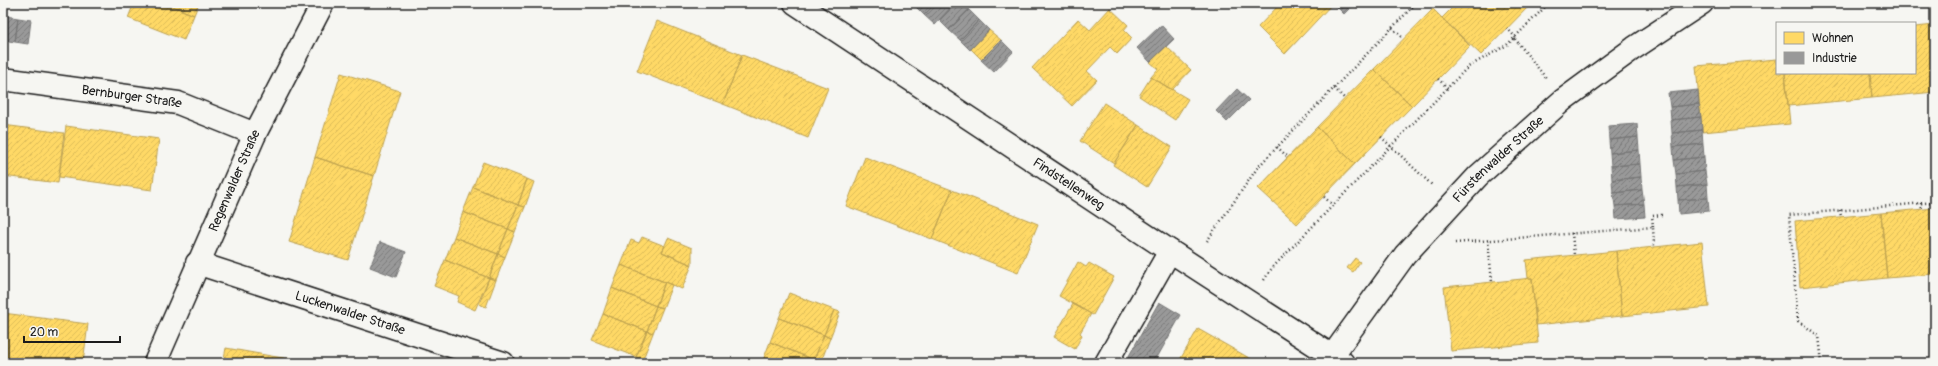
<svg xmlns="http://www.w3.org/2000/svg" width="1938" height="366" font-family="Pangolin,sans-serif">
	<defs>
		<pattern id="homes-hatch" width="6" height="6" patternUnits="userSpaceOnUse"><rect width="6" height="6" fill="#ffd966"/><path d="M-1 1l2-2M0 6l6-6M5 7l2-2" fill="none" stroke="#daba58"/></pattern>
		<pattern id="industry-hatch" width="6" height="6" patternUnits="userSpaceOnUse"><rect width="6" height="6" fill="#999"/><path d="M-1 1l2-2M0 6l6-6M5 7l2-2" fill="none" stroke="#7c7c7c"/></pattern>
	</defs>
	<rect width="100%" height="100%" fill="#f6f6f2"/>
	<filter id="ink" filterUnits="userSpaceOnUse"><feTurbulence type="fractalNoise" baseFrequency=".025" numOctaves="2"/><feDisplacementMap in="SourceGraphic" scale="8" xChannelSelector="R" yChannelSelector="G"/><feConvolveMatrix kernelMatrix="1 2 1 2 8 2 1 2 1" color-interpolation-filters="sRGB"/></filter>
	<g filter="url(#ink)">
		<path fill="url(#homes-hatch)" stroke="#bba050" d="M 134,3 L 165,3 L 194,15 L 184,40 L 128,18 Z
			M 165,3 L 199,3 L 194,15 Z
			M 1281,3 L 1333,3 L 1285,54 L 1258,27 Z
			M 1457,3 L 1532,3 L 1481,55 L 1442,18 Z
			M 1110,8 L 1128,25 L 1124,30 L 1132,38 L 1117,54 L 1110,47 L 1087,71 L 1097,80 L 1072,106 L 1032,68 L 1078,19 L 1090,30 Z
			M 1433,9 L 1470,46 L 1412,106 L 1374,69 Z
			M 657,21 L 742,55 L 723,104 L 637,71 Z
			M 1935,25 L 1935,92 L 1872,98 L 1870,73 L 1915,73 L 1915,27 Z
			M 989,30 L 1001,40 L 982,60 L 971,49 Z
			M 1166,46 L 1191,70 L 1172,90 L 1151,77 L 1158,69 L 1150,62 Z
			M 742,55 L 828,88 L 808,138 L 723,104 Z
			M 1777,59 L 1777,73 L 1785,73 L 1790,124 L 1702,132 L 1696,66 Z
			M 1374,69 L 1412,106 L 1355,164 L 1317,127 Z
			M 341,73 L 400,91 L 374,176 L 315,157 Z
			M 1785,73 L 1870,73 L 1872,98 L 1788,106 Z
			M 1151,77 L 1188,99 L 1175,120 L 1139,96 Z
			M 1104,103 L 1138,125 L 1114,163 L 1080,141 Z
			M 3,125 L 64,133 L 58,183 L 3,176 Z
			M 1138,125 L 1172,147 L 1147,187 L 1113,165 Z
			M 66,126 L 159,139 L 152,190 L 59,177 Z
			M 1317,127 L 1355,164 L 1297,224 L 1258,188 Z
			M 315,157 L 374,176 L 348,260 L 289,242 Z
			M 865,157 L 952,190 L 932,239 L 846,206 Z
			M 483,162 L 527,179 L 518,205 L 473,187 Z
			M 527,179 L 534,182 L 525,207 L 518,205 Z
			M 473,187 L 518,205 L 508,229 L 463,212 Z
			M 952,190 L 1038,224 L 1018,273 L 932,239 Z
			M 518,205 L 525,207 L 515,232 L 508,229 Z
			M 1935,208 L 1935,274 L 1887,278 L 1881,213 Z
			M 463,212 L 508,229 L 498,254 L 454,237 Z
			M 1881,213 L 1887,278 L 1800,287 L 1795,221 Z
			M 508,229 L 515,232 L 505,257 L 498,254 Z
			M 454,237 L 498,254 L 489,278 L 445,260 Z
			M 642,237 L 665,246 L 662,252 L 692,265 L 682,289 L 621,265 L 631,240 L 639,243 Z
			M 668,238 L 692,248 L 692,265 L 662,252 Z
			M 1702,242 L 1709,307 L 1622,316 L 1616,251 Z
			M 1616,251 L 1622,316 L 1536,325 L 1532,278 L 1528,278 L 1526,260 Z
			M 498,254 L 505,257 L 496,280 L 489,278 Z
			M 1355,258 L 1360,262 L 1353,272 L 1347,268 Z
			M 445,260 L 489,278 L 475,310 L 457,302 L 459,296 L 434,286 Z
			M 1078,262 L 1086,267 L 1089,263 L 1114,277 L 1093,315 L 1059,296 Z
			M 621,265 L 665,282 L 656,306 L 612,288 Z
			M 489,278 L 496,280 L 486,307 L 479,304 Z
			M 1532,278 L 1538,343 L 1451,351 L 1444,287 Z
			M 665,282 L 672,285 L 663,308 L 656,306 Z
			M 612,288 L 656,306 L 647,331 L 603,314 Z
			M 789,293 L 834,310 L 824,335 L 779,318 Z
			M 1073,304 L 1091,314 L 1080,333 L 1082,335 L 1075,349 L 1054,337 Z
			M 656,306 L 663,308 L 653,333 L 647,331 Z
			M 834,310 L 840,312 L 830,338 L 824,335 Z
			M 3,313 L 88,324 L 83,363 L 3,363 Z
			M 603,314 L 647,331 L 636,357 L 592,340 Z
			M 779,318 L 824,335 L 814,360 L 770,342 Z
			M 1198,329 L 1258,363 L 1178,363 Z
			M 647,331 L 653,333 L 643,359 L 636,357 Z
			M 824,335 L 830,338 L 821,362 L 814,360 Z
			M 770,342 L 814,360 L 813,363 L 762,363 Z
			M 226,348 L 271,356 L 314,363 L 223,363 Z"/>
		<path fill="url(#industry-hatch)" stroke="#747474" d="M 916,3 L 936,3 L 924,15 L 914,5 Z
			M 936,3 L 950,3 L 953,6 L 935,25 L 924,15 Z
			M 955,3 L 961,3 L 969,10 L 949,30 L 939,20 Z
			M 1333,3 L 1355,3 L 1344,14 Z
			M 969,10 L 979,20 L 960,40 L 949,30 Z
			M 6,16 L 18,18 L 15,42 L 3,40 Z
			M 18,18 L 31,20 L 28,44 L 15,42 Z
			M 979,20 L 989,30 L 970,50 L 960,40 Z
			M 1161,25 L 1174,39 L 1150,62 L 1137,48 Z
			M 1001,40 L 1013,52 L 994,72 L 981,60 Z
			M 1237,89 L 1249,100 L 1227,122 L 1216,111 Z
			M 1698,90 L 1699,104 L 1670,107 L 1668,93 Z
			M 1699,104 L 1701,117 L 1671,120 L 1670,107 Z
			M 1701,117 L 1702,130 L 1672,133 L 1671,120 Z
			M 1637,124 L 1638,137 L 1609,140 L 1608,126 Z
			M 1702,130 L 1703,144 L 1673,147 L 1672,133 Z
			M 1638,137 L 1639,150 L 1610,153 L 1609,140 Z
			M 1703,144 L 1704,157 L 1674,160 L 1673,147 Z
			M 1639,150 L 1640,164 L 1611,166 L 1610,153 Z
			M 1704,157 L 1705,171 L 1676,174 L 1674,160 Z
			M 1640,164 L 1641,177 L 1612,180 L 1611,166 Z
			M 1705,171 L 1707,184 L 1677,187 L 1676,174 Z
			M 1641,177 L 1642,190 L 1613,193 L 1612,180 Z
			M 1707,184 L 1708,198 L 1678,200 L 1677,187 Z
			M 1642,190 L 1644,204 L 1615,206 L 1613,193 Z
			M 1708,198 L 1709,211 L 1679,214 L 1678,200 Z
			M 1644,204 L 1645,217 L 1616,219 L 1615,206 Z
			M 380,242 L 406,252 L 396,277 L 370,267 Z
			M 1159,302 L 1181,315 L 1154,363 L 1125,363 Z"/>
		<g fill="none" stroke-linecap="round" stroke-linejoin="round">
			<g stroke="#1c1c1c" stroke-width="25">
				<g id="minor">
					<path id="s1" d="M 795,3 L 1170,251 L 1343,363"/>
					<path id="s2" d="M 3,79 L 178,103 L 255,134"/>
					<path id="s3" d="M 197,263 L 503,363"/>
					<path id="s4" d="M 155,363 L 255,134 L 323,3"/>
					<path d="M 1106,363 L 1170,251"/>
					<path id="s5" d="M 1327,363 L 1405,255 L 1478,176 L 1563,100 L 1634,48 L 1702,3"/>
				</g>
			</g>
			<path stroke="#1c1c1c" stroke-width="2.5" stroke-dasharray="1 3" stroke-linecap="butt" d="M 1392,28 L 1403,38
				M 1507,28 L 1516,38
				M 1515,39 L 1546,78
				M 1438,79 L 1448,88
				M 1334,88 L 1416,3
				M 1381,137 L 1432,185
				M 1277,147 L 1288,157
				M 1324,197 L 1333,205
				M 1921,203 L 1922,210
				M 1840,210 L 1841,217
				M 1653,227 L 1652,216 L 1662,215
				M 1572,233 L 1574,255
				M 1488,240 L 1492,282
				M 1207,241 L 1258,167 L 1334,88 L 1345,99
				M 1455,243 L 1653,227 L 1654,247
				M 1264,280 L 1272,268 L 1468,67 L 1507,45 L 1549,3
				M 1822,363 L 1819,336 L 1798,321 L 1789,215 L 1935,202"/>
			<use href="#minor" stroke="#f6f6f2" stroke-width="22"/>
		</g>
	</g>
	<g text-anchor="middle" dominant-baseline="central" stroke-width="4" stroke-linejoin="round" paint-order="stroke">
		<g font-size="13" fill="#1c1c1c" stroke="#f6f6f2">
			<text stroke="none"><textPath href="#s2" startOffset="130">Bernburger Straße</textPath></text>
			<text stroke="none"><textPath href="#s5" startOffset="267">Fürstenwalder Straße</textPath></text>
			<text stroke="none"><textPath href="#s4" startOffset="199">Regenwalder Straße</textPath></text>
			<text stroke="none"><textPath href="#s1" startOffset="328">Findstellenweg</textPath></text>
			<text stroke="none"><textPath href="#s3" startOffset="161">Luckenwalder Straße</textPath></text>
		</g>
	</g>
	<rect width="1938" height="366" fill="none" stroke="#f6f6f2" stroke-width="16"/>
	<rect x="8" y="8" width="1922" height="350" fill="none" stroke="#1c1c1c" stroke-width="1.5" filter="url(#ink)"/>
	<rect x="1776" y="22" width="140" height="52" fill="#f6f6f2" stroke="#9f9f9c"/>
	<rect x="1784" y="32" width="20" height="12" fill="#ffd966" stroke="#9f9f9c"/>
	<text x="1812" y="42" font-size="12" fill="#1c1c1c">Wohnen</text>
	<rect x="1784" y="52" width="20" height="12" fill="#999999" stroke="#9f9f9c"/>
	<text x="1812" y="62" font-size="12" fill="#1c1c1c">Industrie</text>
	<path d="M24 336v6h96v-6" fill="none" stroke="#1c1c1c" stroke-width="2"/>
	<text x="30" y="336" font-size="12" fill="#1c1c1c" stroke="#f6f6f2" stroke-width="3" paint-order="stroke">20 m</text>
</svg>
